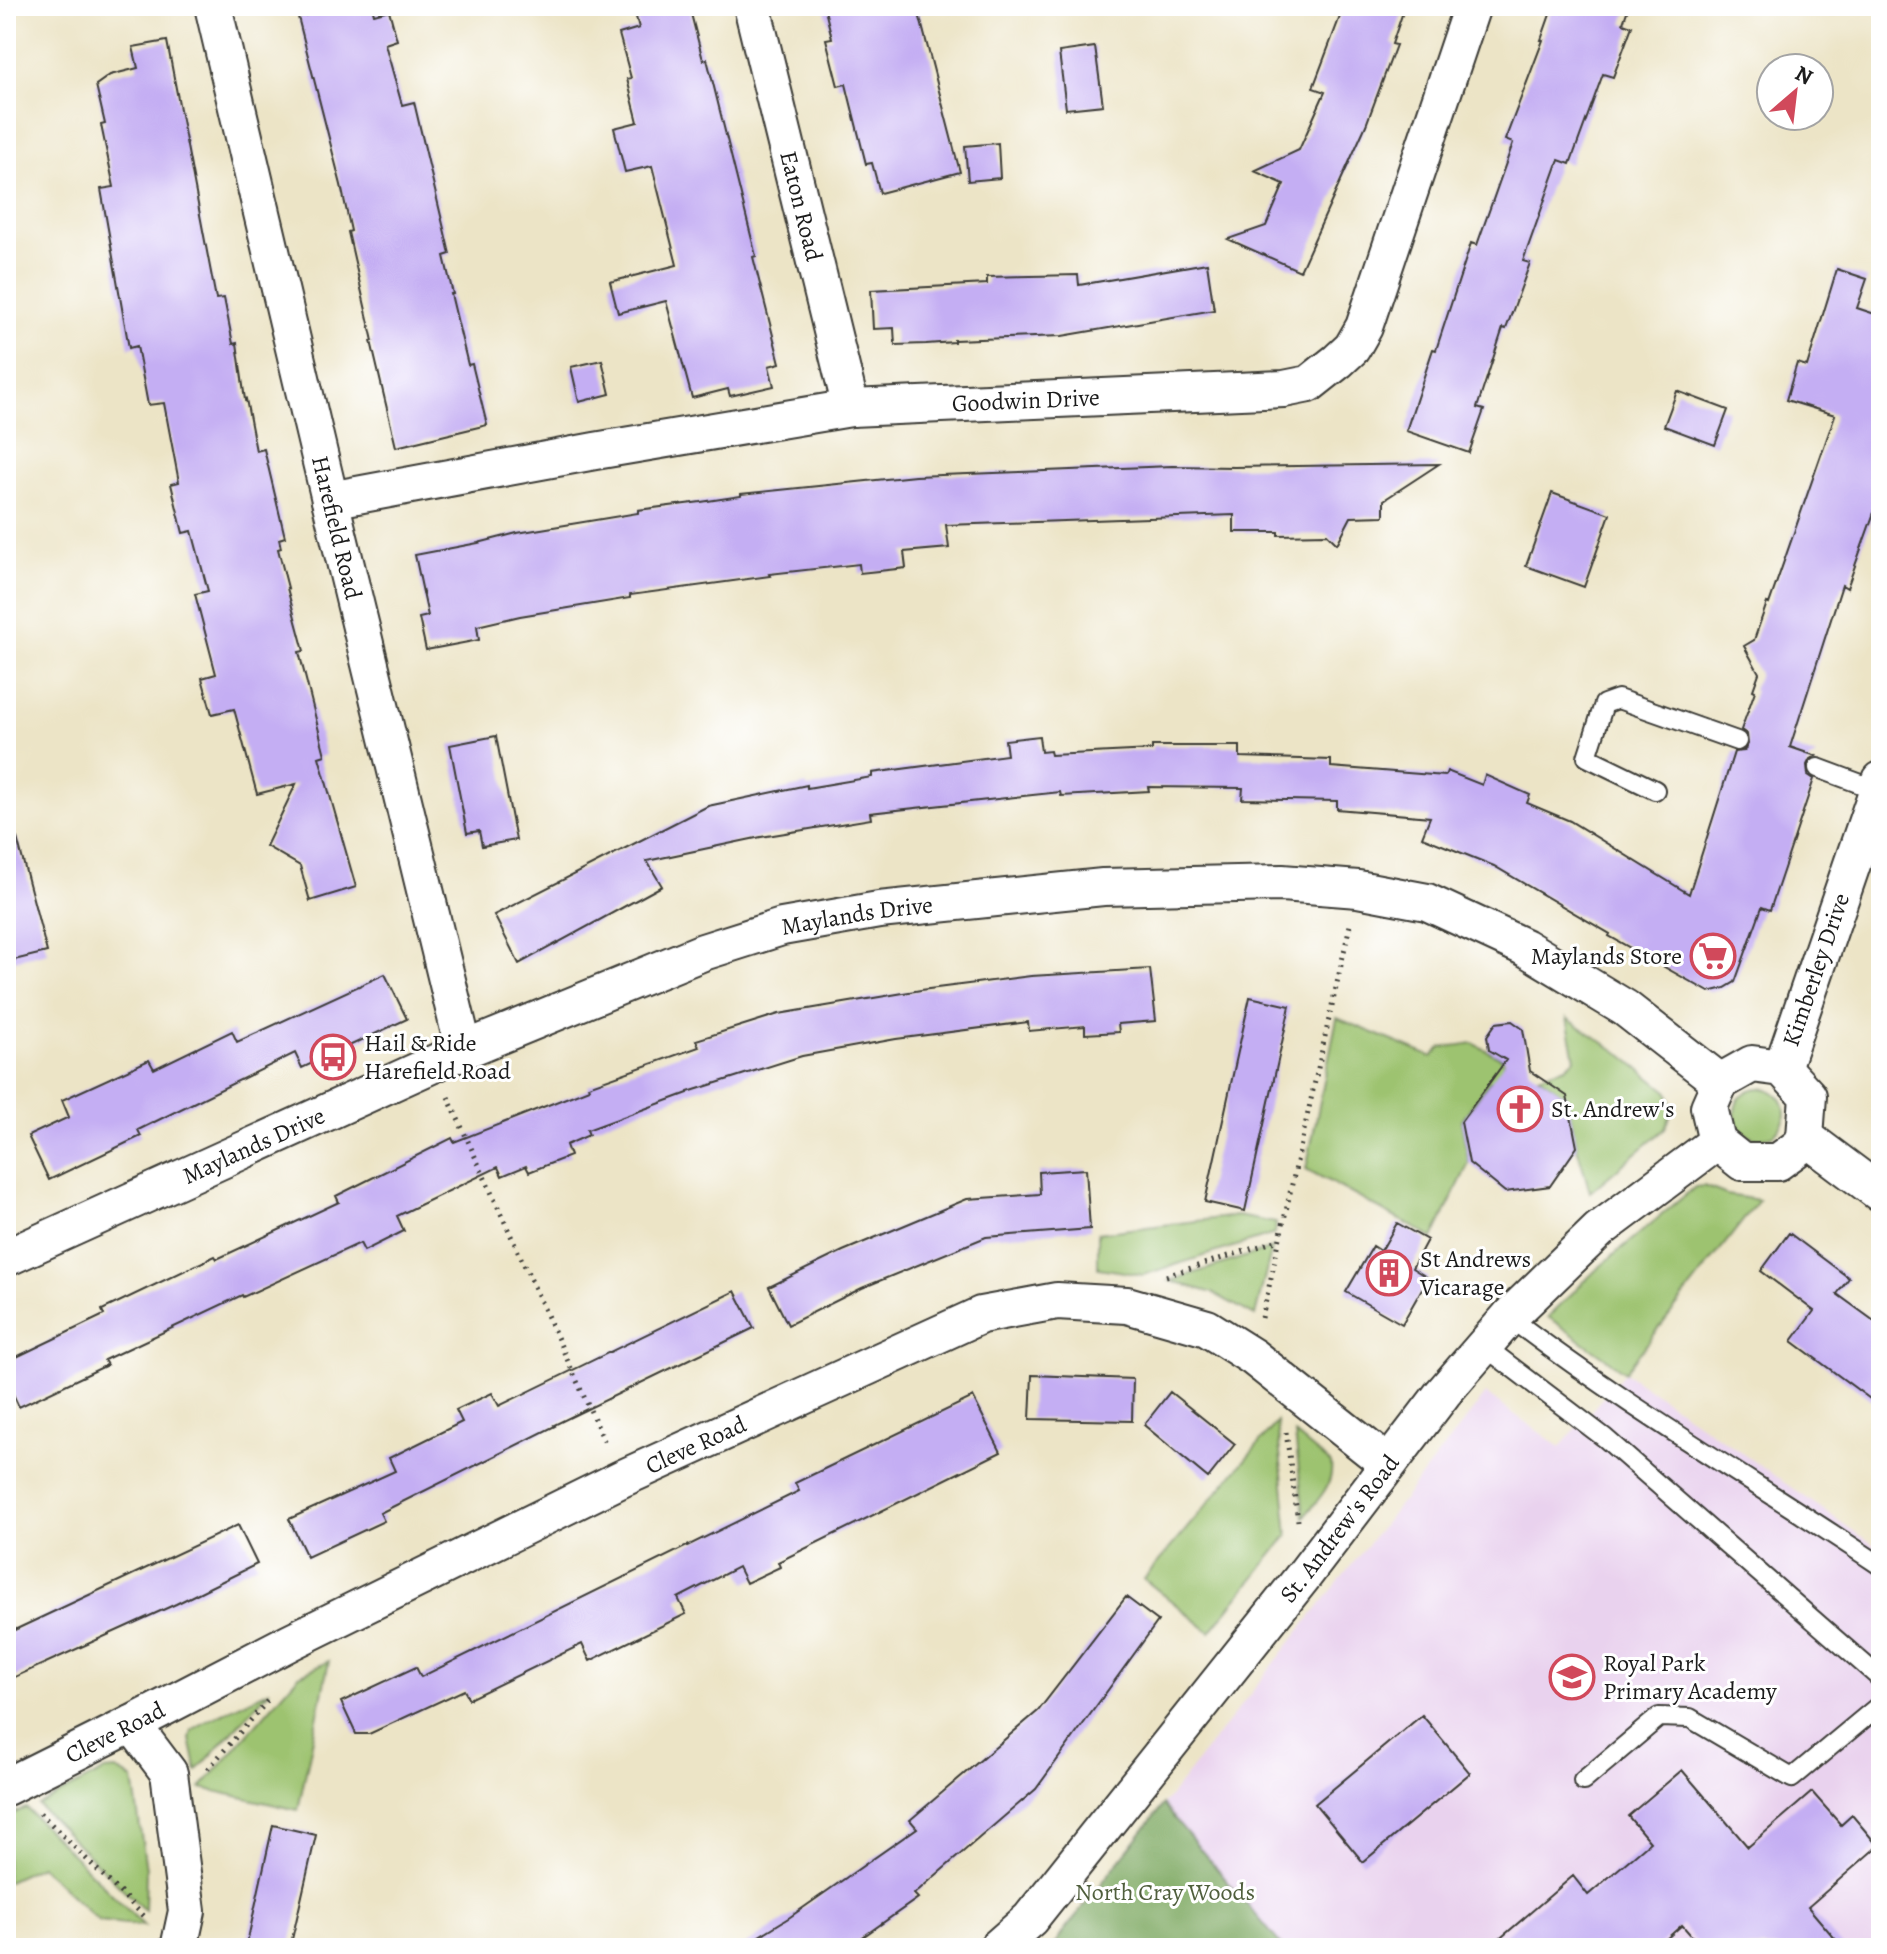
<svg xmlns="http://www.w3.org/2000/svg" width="1887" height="1954" font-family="Alegreya,serif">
	<rect width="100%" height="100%" fill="#fff"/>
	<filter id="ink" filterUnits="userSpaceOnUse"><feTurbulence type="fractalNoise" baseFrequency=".0125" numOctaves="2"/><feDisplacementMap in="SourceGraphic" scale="16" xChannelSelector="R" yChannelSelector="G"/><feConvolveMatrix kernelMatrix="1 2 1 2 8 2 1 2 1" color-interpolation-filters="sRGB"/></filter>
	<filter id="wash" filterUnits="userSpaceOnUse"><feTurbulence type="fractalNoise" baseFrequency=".006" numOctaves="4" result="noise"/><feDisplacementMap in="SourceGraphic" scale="32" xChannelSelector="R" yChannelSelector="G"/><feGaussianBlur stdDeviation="1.8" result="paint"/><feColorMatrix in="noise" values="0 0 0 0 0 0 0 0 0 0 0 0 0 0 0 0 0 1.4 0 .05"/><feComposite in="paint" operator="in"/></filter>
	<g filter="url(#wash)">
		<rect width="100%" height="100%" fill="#ece4c6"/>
		<path fill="#e9d2ee" d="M 1625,1372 L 1881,1550 L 1881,1948 L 1284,1948 L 1163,1805 L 1486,1394 L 1560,1447 Z"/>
		<path fill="#9dc36f" stroke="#5c7046" stroke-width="2" d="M 1337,1018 L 1432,1057 L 1441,1048 L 1473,1043 L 1503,1059 L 1506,1080 L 1490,1081 L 1461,1121 L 1469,1163 L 1433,1238 L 1306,1169 Z
			M 1567,1018 L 1621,1054 L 1668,1092 L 1673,1110 L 1665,1129 L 1590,1192 L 1577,1147 L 1567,1097 L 1538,1076 L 1566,1067 L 1575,1059 Z
			M1735 1113a25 25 0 1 1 50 0a25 25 0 1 1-50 0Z
			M 1704,1186 L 1727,1195 L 1759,1200 L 1625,1372 L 1548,1317 L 1596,1270 L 1695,1187 Z
			M 1237,1216 L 1276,1223 L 1275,1234 L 1143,1275 L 1098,1268 L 1098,1233 Z
			M 1272,1248 L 1255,1316 L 1213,1293 L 1170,1281 Z
			M 1277,1422 L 1288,1535 L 1210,1632 L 1144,1579 Z
			M 1295,1434 L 1331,1464 C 1334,1486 1317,1500 1304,1517 Z
			M 329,1661 L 298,1810 L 201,1788 L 299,1675 Z
			M 270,1690 L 197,1771 L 190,1739 L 192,1730 L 209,1720 Z
			M 116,1770 L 133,1779 L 146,1869 L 145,1911 L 38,1805 L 104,1771 Z
			M 26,1808 L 144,1926 L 99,1921 L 40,1866 L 6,1882 L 6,1817 Z"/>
		<path fill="#7ea962" stroke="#4d623f" stroke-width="2" d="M 1163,1805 L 1284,1948 L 1051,1948 Z"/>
		<g id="blocks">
			<path fill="#c4aef3" d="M 346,6 L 372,6 L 374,14 L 389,10 L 397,40 L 385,44 L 402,105 L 414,102 L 450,254 L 444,256 L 453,294 L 451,294 L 468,365 L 472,364 L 487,425 L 396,447 L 371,341 L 373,341 L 348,232 L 351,231 L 341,185 L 298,17 Z
				M 633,6 L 689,6 L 703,60 L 707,59 L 714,87 L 756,256 L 753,257 L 780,363 L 769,366 L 774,386 L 730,396 L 728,389 L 692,398 L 666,301 L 618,313 L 610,282 L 677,265 L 652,166 L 625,172 L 614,128 L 638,122 L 627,79 L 631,78 L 619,34 L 639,28 Z
				M 824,6 L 917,6 L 960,172 L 880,193 L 872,163 L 866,164 L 846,84 L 838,86 L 826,39 L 832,38 Z
				M 1344,6 L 1405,6 L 1392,44 L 1396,45 L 1366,125 L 1300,271 L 1228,239 L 1266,226 L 1284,184 L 1254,171 L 1299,150 L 1325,92 L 1313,88 Z
				M 1553,6 L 1629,6 L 1623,23 L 1632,26 L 1613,77 L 1603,74 L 1570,164 L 1559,160 L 1523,261 L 1530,263 L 1506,329 L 1503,328 L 1477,408 L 1484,410 L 1469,453 L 1406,431 L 1433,349 L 1436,350 L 1471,243 L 1477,245 L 1513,143 L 1505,140 L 1543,40 L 1541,40 Z
				M 167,41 L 216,299 L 224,298 L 233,344 L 237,343 L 245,400 L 246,399 L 256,451 L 264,449 L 285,537 L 279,539 L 281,548 L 278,549 L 288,588 L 287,588 L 304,651 L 299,652 L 325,755 L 319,757 L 356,887 L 310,901 L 300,866 L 266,846 L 296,784 L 257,794 L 234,709 L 212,714 L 202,678 L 216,674 L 195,594 L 208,591 L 192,531 L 183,533 L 171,484 L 179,482 L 164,403 L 148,405 L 137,346 L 129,348 L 101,189 L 114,187 L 101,125 L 105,124 L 96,85 L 110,75 L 138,68 L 133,47 Z
				M 1095,47 L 1103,105 L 1066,109 L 1059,52 Z
				M 998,143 L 1000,178 L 968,181 L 965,146 Z
				M 1207,263 L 1214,310 L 1062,336 L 954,340 L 954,342 L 926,344 L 895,345 L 894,328 L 873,329 L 871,290 L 987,284 L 987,277 L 1078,275 L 1079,285 Z
				M 1837,269 L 1867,279 L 1857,308 L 1881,316 L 1881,493 L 1847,588 L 1842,585 L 1790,747 L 1816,756 L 1810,759 L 1807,765 L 1808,775 L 1814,779 L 1770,910 L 1762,907 L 1735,982 L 1725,988 L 1709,992 L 1609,936 L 1610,934 L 1494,866 L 1422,837 L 1430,817 L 1337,809 L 1337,801 L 1242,799 L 1243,788 L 1148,787 L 1149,791 L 1061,796 L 1060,792 L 870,813 L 871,819 L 761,837 L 647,861 L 662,886 L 519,964 L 494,915 L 708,806 L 807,785 L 807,788 L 872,777 L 872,773 L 1007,755 L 1005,740 L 1039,736 L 1041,752 L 1050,751 L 1051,755 L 1152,750 L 1152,746 L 1240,746 L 1240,757 L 1331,760 L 1331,767 L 1445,776 L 1447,771 L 1482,785 L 1485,775 L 1530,795 L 1527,803 L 1570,821 L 1689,894 L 1734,752 L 1744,751 L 1748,744 L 1747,734 L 1741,730 L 1755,691 L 1753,690 L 1759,673 L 1744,646 L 1754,640 L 1767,603 L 1769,604 L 1835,415 L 1786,400 L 1797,363 L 1807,366 Z
				M 602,360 L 610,394 L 579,402 L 571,367 Z
				M 1677,391 L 1728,410 L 1715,445 L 1664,426 Z
				M 1439,464 L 1384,500 L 1384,516 L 1351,517 L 1337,544 L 1327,534 L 1278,535 L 1278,532 L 1234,532 L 1234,515 L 946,525 L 949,548 L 904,552 L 906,568 L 860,573 L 859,564 L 769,574 L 770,576 L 630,595 L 630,598 L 520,616 L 477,626 L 479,640 L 426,650 L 419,618 L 428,616 L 415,555 L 478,543 L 517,533 L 638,513 L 638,510 L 701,502 L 741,496 L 741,494 L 915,476 L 1172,466 L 1234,467 Z
				M 1552,493 L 1610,514 L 1584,587 L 1526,566 Z
				M 496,736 L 516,840 L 482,846 L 479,831 L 467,833 L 450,745 Z
				M 17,838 L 47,952 L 6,962 L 6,839 Z
				M 1150,969 L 1156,1021 L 1118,1024 L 1119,1032 L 1085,1034 L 1085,1026 L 1029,1031 L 1028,1022 L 896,1039 L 802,1056 L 688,1092 L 688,1093 L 587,1130 L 589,1135 L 566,1145 L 570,1156 L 549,1164 L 529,1172 L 526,1166 L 502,1176 L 498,1167 L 397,1216 L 404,1231 L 364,1251 L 360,1243 L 243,1297 L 242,1295 L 104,1360 L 107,1365 L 19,1407 L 6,1379 L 6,1362 L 104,1315 L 102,1310 L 215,1256 L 217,1259 L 339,1202 L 336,1196 L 452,1138 L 454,1142 L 589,1089 L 588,1086 L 699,1047 L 696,1040 L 779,1014 L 921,990 L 1031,976 Z
				M 385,974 L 407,1019 L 302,1068 L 295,1053 L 138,1130 L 141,1136 L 49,1180 L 28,1136 L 69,1117 L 62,1100 L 149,1060 L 154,1069 L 232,1031 L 237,1042 Z
				M 1250,997 L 1290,1006 L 1245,1211 L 1205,1202 Z
				M 1512,1021 L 1523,1029 L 1530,1071 L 1567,1096 L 1577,1147 L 1550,1186 L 1505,1192 L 1469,1163 L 1461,1122 L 1506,1060 L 1489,1050 L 1487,1036 L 1496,1023 Z
				M 1086,1169 L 1090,1229 L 986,1237 L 862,1288 L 788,1325 L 769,1287 L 843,1251 L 967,1199 L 1040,1194 L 1039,1172 Z
				M 1397,1223 L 1427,1240 L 1412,1268 L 1428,1278 L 1402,1324 L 1346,1292 L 1373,1246 L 1381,1251 Z
				M 1789,1233 L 1849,1278 L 1837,1294 L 1881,1326 L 1881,1407 L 1792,1341 L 1814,1311 L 1761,1271 Z
				M 735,1291 L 754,1328 L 554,1425 L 555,1426 L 380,1513 L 384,1521 L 307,1557 L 289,1519 L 395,1471 L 389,1458 L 462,1422 L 456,1410 L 492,1393 L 499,1406 Z
				M 1032,1375 L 1133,1379 L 1132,1421 L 1030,1419 Z
				M 1170,1392 L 1235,1444 L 1208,1478 L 1144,1425 Z
				M 973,1397 L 1001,1452 L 778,1562 L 780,1567 L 746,1583 L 738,1567 L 678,1598 L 686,1614 L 590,1661 L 582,1644 L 469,1699 L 464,1690 L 369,1734 L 356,1734 L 341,1702 L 416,1667 L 421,1677 L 799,1491 L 795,1483 Z
				M 238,1525 L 257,1564 L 176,1604 L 6,1681 L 6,1634 Z
				M 1126,1597 L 1158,1621 L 1036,1789 L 914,1894 L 918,1898 L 847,1948 L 740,1948 L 790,1917 L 917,1828 L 910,1820 L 1038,1711 Z
				M 1422,1715 L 1470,1773 L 1363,1862 L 1315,1804 Z
				M 1682,1770 L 1748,1847 L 1812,1792 L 1841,1825 L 1852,1815 L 1878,1846 L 1808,1907 L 1843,1948 L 1702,1948 L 1682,1925 L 1656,1948 L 1489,1948 L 1573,1876 L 1588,1895 L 1650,1842 L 1628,1816 Z
				M 273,1825 L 316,1835 L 307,1874 L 290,1948 L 246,1948 Z"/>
		</g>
	</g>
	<g filter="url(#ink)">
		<use href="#blocks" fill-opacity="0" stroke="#3b3a36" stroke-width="2"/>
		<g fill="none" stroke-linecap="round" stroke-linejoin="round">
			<g stroke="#3b3a36" stroke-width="22">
				<path id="service" d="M 1818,768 L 1877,790
					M 1655,790 L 1587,757 L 1604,704 L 1618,699 L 1737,741
					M 1509,1317 C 1628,1408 1757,1483 1881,1566
					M 1484,1346 L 1605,1438 L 1881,1679
					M 1583,1781 L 1659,1717 L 1690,1718 L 1792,1778 L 1881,1704"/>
			</g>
			<g stroke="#3b3a36" stroke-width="40">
				<g id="minor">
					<path id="s1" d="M 213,6 L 330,500 L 464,1050"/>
					<path id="s2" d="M 752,6 L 851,408"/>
					<path id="s3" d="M 330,500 L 595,451 L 851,408 L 1284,389 L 1309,384 L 1338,361 L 1352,348 L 1364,327 L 1472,6"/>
					<path d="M 1752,1064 L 1782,1068 L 1808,1096 L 1805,1137 L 1800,1146 L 1778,1162 L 1742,1162 L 1717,1142 L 1709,1107 L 1720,1082 Z"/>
					<path id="s4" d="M 1782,1068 L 1881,780"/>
					<path d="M 1805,1137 L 1881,1194"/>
					<path id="s5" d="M 6,1258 L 464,1050 L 703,952 L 782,927 L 879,910 L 1103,887 L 1282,883 L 1358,889 L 1427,902 L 1524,947 L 1625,1008 L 1720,1082"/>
					<path d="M 132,1724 L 169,1773 L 187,1911 L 179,1948"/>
					<path id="s6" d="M 6,1787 L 132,1724 L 290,1642 L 621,1479 L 981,1315 L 1057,1301 L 1127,1305 L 1207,1328 L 1253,1357 L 1388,1464"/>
					<path id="s7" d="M 997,1948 L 1030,1919 L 1305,1574 L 1443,1393 L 1509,1317 L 1599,1230 L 1717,1142"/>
				</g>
			</g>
			<path stroke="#3b3a36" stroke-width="5" stroke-dasharray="2 6" stroke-linecap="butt" d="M 448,1097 L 606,1445
				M 1166,1276 L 1279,1240
				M 1262,1318 L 1350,925
				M 1286,1432 L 1298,1521
				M 208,1769 L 270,1698
				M 40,1813 L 147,1919"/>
			<use href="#service" stroke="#fff" stroke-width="18"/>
			<use href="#minor" stroke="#fff" stroke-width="36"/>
		</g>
	</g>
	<defs>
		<g id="supermarket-ring" transform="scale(2.3)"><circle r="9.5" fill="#fff" stroke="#d1495b" stroke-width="1.5"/><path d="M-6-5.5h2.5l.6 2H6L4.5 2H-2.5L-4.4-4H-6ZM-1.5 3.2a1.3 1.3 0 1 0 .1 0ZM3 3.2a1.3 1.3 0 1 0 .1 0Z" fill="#d1495b"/></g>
		<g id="bus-ring" transform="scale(2.3)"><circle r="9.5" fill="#fff" stroke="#d1495b" stroke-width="1.5"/><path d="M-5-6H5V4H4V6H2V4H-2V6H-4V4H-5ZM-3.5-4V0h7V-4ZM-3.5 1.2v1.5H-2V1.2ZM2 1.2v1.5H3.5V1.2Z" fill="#d1495b"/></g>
		<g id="church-ring" transform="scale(2.3)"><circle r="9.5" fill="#fff" stroke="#d1495b" stroke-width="1.5"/><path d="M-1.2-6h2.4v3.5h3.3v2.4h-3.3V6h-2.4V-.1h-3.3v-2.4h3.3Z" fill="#d1495b"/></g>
		<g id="building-ring" transform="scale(2.3)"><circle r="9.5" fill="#fff" stroke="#d1495b" stroke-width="1.5"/><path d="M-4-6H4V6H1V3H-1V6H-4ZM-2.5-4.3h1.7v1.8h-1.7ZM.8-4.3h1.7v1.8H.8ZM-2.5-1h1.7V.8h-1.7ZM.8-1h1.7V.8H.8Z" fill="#d1495b"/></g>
		<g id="school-ring" transform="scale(2.3)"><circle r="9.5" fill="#fff" stroke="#d1495b" stroke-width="1.5"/><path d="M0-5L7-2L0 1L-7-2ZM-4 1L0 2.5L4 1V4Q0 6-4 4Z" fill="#d1495b"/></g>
	</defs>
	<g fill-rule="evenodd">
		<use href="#supermarket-ring" x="1713" y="956"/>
		<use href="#bus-ring" x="333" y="1057"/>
		<use href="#church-ring" x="1520" y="1109"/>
		<use href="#building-ring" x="1389" y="1273"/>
		<use href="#school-ring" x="1572" y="1677"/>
	</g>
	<g text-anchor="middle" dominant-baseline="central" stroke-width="6" stroke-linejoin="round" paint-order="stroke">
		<g font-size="24" fill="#1c1c1c" stroke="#fff">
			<text stroke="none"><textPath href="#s2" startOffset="206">Eaton Road</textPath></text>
			<text stroke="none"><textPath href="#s3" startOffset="704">Goodwin Drive</textPath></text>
			<text stroke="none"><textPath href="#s1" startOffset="536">Harefield Road</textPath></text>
			<text stroke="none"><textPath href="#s5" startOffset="920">Maylands Drive</textPath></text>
			<text stroke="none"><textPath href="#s4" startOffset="104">Kimberley Drive</textPath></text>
			<text stroke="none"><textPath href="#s5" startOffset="272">Maylands Drive</textPath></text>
			<text stroke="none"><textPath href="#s6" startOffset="770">Cleve Road</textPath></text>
			<text stroke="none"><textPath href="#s7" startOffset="542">St. Andrew's Road</textPath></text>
			<text stroke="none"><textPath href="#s6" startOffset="122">Cleve Road</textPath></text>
		</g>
		<g font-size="24" fill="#1c1c1c" stroke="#fff" text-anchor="start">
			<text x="1682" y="956" text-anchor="end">Maylands Store</text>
			<text x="364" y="1043">Hail &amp; Ride<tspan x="364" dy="28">Harefield Road</tspan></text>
			<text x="1551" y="1109">St. Andrew's</text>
			<text x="1420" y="1259">St Andrews<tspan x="1420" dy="28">Vicarage</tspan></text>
			<text x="1603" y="1663">Royal Park<tspan x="1603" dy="28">Primary Academy</tspan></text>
		</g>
		<g font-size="24" fill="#505f3d" stroke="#fff">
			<text x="1165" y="1892">North Cray Woods</text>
		</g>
	</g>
	<rect width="1887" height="1954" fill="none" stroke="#fff" stroke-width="32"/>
	<g transform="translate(1795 92) rotate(28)"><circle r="38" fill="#ffffff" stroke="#a4a4a4" stroke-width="2"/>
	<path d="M0-6L14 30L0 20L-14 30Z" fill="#d1495b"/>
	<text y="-12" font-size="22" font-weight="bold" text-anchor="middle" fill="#1c1c1c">N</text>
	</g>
</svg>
